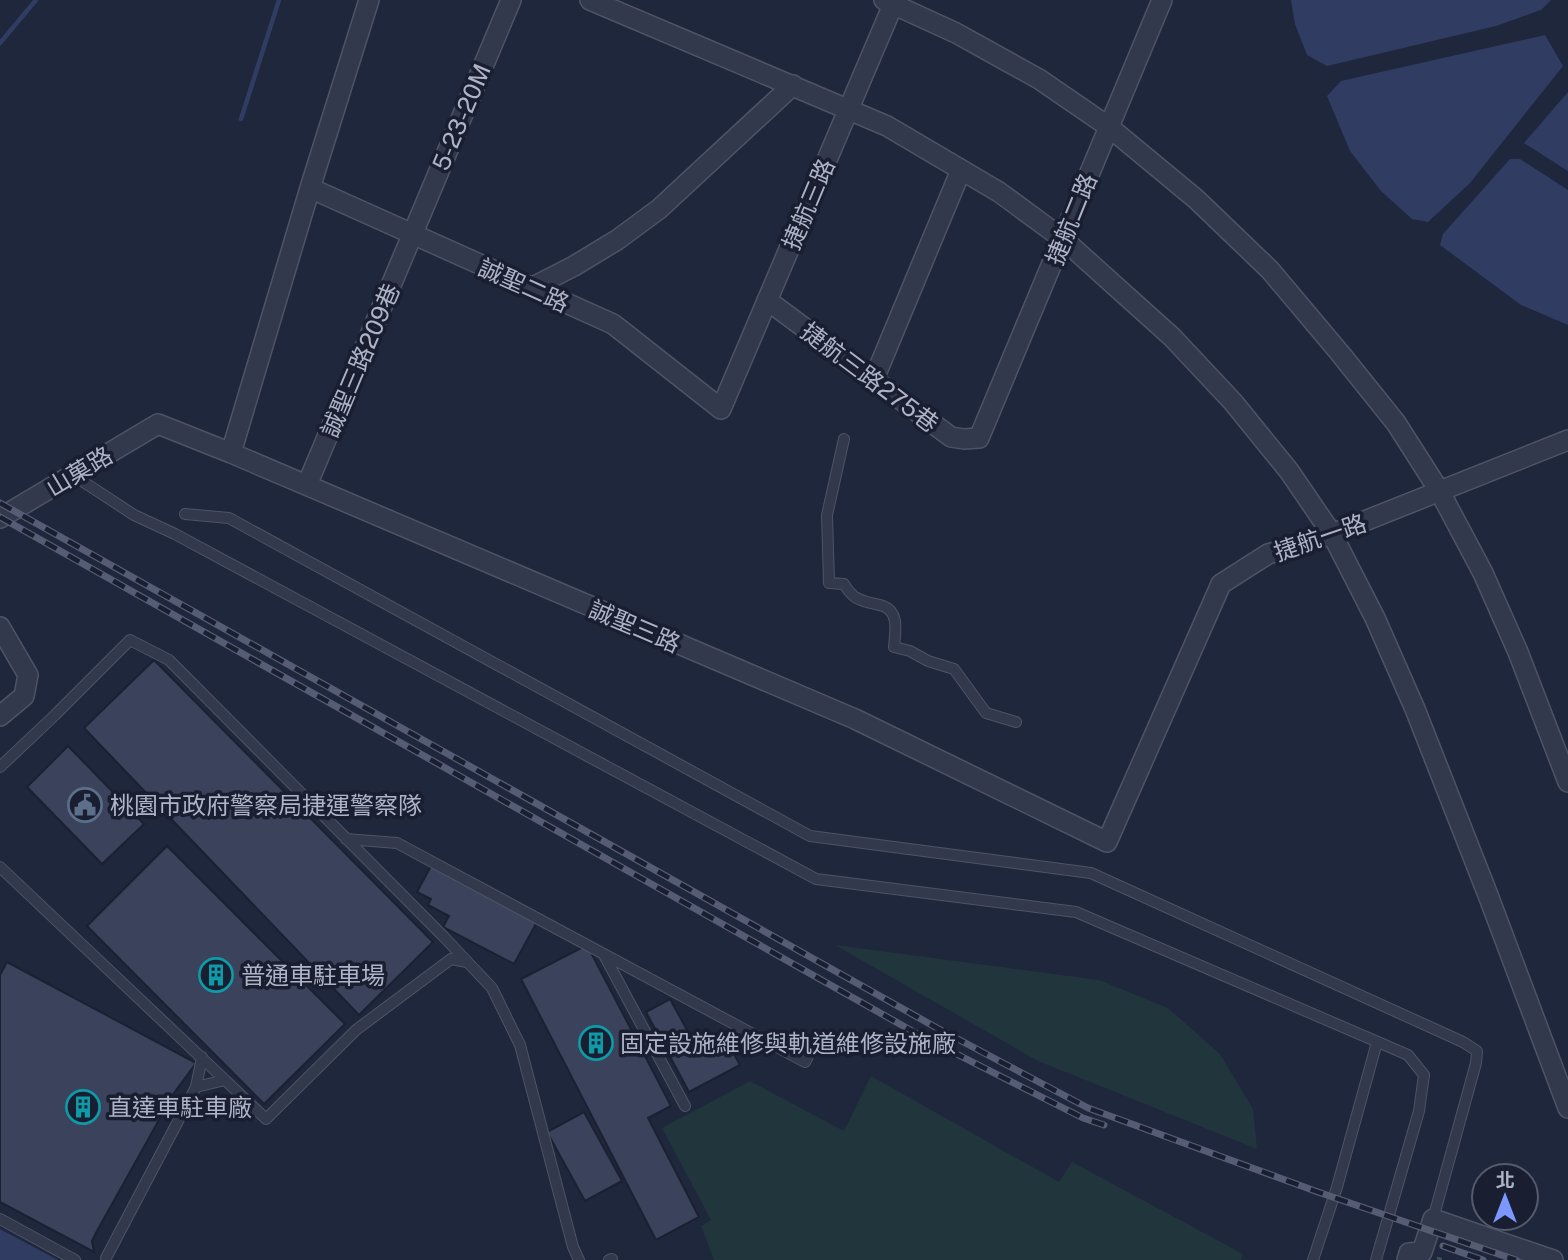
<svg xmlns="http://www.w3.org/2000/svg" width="1568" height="1260" font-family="'Public Sans','Noto Sans TC',sans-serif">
	<rect width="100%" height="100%" fill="#1f273c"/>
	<path fill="#21353d" d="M 835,945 L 1099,980 L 1168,1008 L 1220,1054 L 1253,1109 L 1257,1149 L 1038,1061 Z
		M 871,1076 L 1059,1182 L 1072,1162 L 1243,1254 L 1241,1260 L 714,1260 L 701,1226 L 711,1220 L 662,1128 L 750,1081 L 844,1131 Z"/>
	<path fill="#303c62" d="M 1291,0 L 1551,0 L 1541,10 L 1496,26 L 1327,66 L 1307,55 L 1295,24 Z
		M 1545,35 L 1563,66 L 1470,183 L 1428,222 L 1412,219 L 1381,191 L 1350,151 L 1327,96 L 1341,81 Z
		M 1568,92 L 1568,171 L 1524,143 Z
		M 1510,159 L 1520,159 L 1568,190 L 1568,325 L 1521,305 L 1440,245 L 1443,234 Z
		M 0,1229 L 58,1260 L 0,1260 Z"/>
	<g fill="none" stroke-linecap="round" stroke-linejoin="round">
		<path stroke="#303c62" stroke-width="4.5" d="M 0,43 L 36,0
			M 241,119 L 279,0"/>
	</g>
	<path fill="#3b435c" stroke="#1b2032" stroke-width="2" d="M 154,660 L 433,942 L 359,1015 L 84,728 Z
		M 68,746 L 144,824 L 102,864 L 27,787 Z
		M 167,846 L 345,1024 L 264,1104 L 87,926 Z
		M 431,866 L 537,922 L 514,964 L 443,927 L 449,916 L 428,905 L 431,899 L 417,892 Z
		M 587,945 L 671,1106 L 648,1118 L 699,1217 L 656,1240 L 521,979 Z
		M 7,962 L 196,1063 L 174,1093 L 97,1231 L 92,1241 L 94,1252 L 0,1202 L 0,975 Z
		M 670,999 L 698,1050 L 724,1036 L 740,1065 L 689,1092 L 646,1012 Z
		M 584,1112 L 622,1181 L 585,1201 L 547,1132 Z"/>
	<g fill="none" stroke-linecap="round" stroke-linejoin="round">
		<g stroke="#4e5466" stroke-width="12">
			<path id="lane" d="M 844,439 L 827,515 L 829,583 L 844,584 C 847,589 851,594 855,597 C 864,603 874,603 883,606 C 900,612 895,633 894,647 L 910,651 L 928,661 L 954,669 L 986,713 L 1016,722
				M 73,475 L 134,515 L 175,534 L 816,879 L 1076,912 L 1408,1055 L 1424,1075 L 1419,1111 L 1376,1260
				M 185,514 L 229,518 L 810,836 L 1091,873 L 1463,1042 L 1477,1051 L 1476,1063 L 1433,1219
				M 0,767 L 55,715 L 130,640 L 169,660 L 444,937 L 492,988 L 520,1045 L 573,1247 L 579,1260
				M 346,839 L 397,843 L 805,1062 L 816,1042
				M 0,867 L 225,1080
				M 604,955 L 685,1106
				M 196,1087 L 202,1057
				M 0,1219 L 75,1260
				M 106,1258 L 196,1087 L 225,1080 L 266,1119 L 356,1030 L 451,959 L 467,962
				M 609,1260 L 612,1259
				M 1313,1260 L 1337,1187 L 1377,1042"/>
		</g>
		<g stroke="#4e5466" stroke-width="22">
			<path id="street" d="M 590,0 L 887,126 L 999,192 L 1063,239 L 1172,337 L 1233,402 L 1289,471 L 1332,534 L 1375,618 L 1415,709 L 1488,895 L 1568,1108
				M 884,0 L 956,33 L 1039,79 L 1109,127 L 1196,199 L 1270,270 L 1339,352 L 1396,423 L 1440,492 L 1483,573 L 1518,652 L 1568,782
				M 310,188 L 613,324 L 721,409 L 895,0
				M 531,288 L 574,266 L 617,240 L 659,209 L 793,85
				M 767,300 L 951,437 L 964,439 L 979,438 L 1162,0
				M 874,379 L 961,170
				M 231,453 L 310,188 L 369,0
				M 307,485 L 511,0
				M 0,518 L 158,424 L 231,453 L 855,719 L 1107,842 L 1221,584 L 1268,554 L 1332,534 L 1568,440
				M 0,627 L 28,675 L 24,696 L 0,716
				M 1407,1260 L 1409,1253 L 1422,1252 L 1433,1219 L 1553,1260"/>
		</g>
		<path stroke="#3f525a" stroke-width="2.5" stroke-dasharray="5 5" stroke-linecap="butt" d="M 1437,1258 L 1445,1260"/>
		<use href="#lane" stroke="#33394c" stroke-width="10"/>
		<use href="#street" stroke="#33394c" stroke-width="19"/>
		<g stroke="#555c73" stroke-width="7">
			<path id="rail" d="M 0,503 L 937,1028 L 1088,1108 L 1318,1192 L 1516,1260
				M 0,517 L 921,1036 L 1083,1118 L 1104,1125
				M 1443,1246 L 1483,1260"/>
		</g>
		<use href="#rail" stroke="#191e30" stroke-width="4.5" stroke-dasharray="13" stroke-linecap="butt"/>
	</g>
	<defs>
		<g id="civic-ring" transform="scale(1.75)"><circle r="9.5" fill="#191e30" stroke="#5c6f8a" stroke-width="1.5"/><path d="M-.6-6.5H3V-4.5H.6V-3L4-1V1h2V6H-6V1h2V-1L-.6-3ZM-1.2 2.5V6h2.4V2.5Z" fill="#5c6f8a"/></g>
		<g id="building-ring" transform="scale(1.75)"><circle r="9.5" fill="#191e30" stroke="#0f9aa8" stroke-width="1.5"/><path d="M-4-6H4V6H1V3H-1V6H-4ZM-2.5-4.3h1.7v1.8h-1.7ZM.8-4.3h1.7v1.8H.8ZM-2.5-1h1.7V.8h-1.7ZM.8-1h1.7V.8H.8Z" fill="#0f9aa8"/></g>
	</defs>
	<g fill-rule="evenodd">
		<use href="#civic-ring" x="85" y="805"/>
		<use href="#building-ring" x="216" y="975"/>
		<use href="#building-ring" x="596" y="1043"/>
		<use href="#building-ring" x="83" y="1107"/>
	</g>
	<g text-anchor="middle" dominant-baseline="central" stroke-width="7" stroke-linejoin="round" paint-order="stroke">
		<g font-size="24" fill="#aeb4c8" stroke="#191e30">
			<text transform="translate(461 117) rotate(-67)">5-23-20M</text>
			<text transform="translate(808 204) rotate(-67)">捷航三路</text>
			<text transform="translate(1071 219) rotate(-68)">捷航二路</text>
			<text transform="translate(524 285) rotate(24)">誠聖二路</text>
			<text transform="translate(360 360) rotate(-67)">誠聖三路209巷</text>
			<text transform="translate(870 377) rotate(37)">捷航三路275巷</text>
			<text transform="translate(79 471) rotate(-31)">山菓路</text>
			<text transform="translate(1320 537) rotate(-19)">捷航一路</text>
			<text transform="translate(635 626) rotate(23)">誠聖三路</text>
		</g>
		<g font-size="24" fill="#aeb4c8" stroke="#191e30" text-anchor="start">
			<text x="110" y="805">桃園市政府警察局捷運警察隊</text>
			<text x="241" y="975">普通車駐車場</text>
			<text x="620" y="1043">固定設施維修與軌道維修設施廠</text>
			<text x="108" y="1107">直達車駐車廠</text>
		</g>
	</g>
	<g transform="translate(1505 1197)"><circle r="33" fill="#191e30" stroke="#555a6d" stroke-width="2"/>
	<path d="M0-5L12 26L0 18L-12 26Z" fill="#7c98ff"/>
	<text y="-10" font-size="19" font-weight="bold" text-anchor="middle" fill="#aeb4c8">北</text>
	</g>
</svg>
